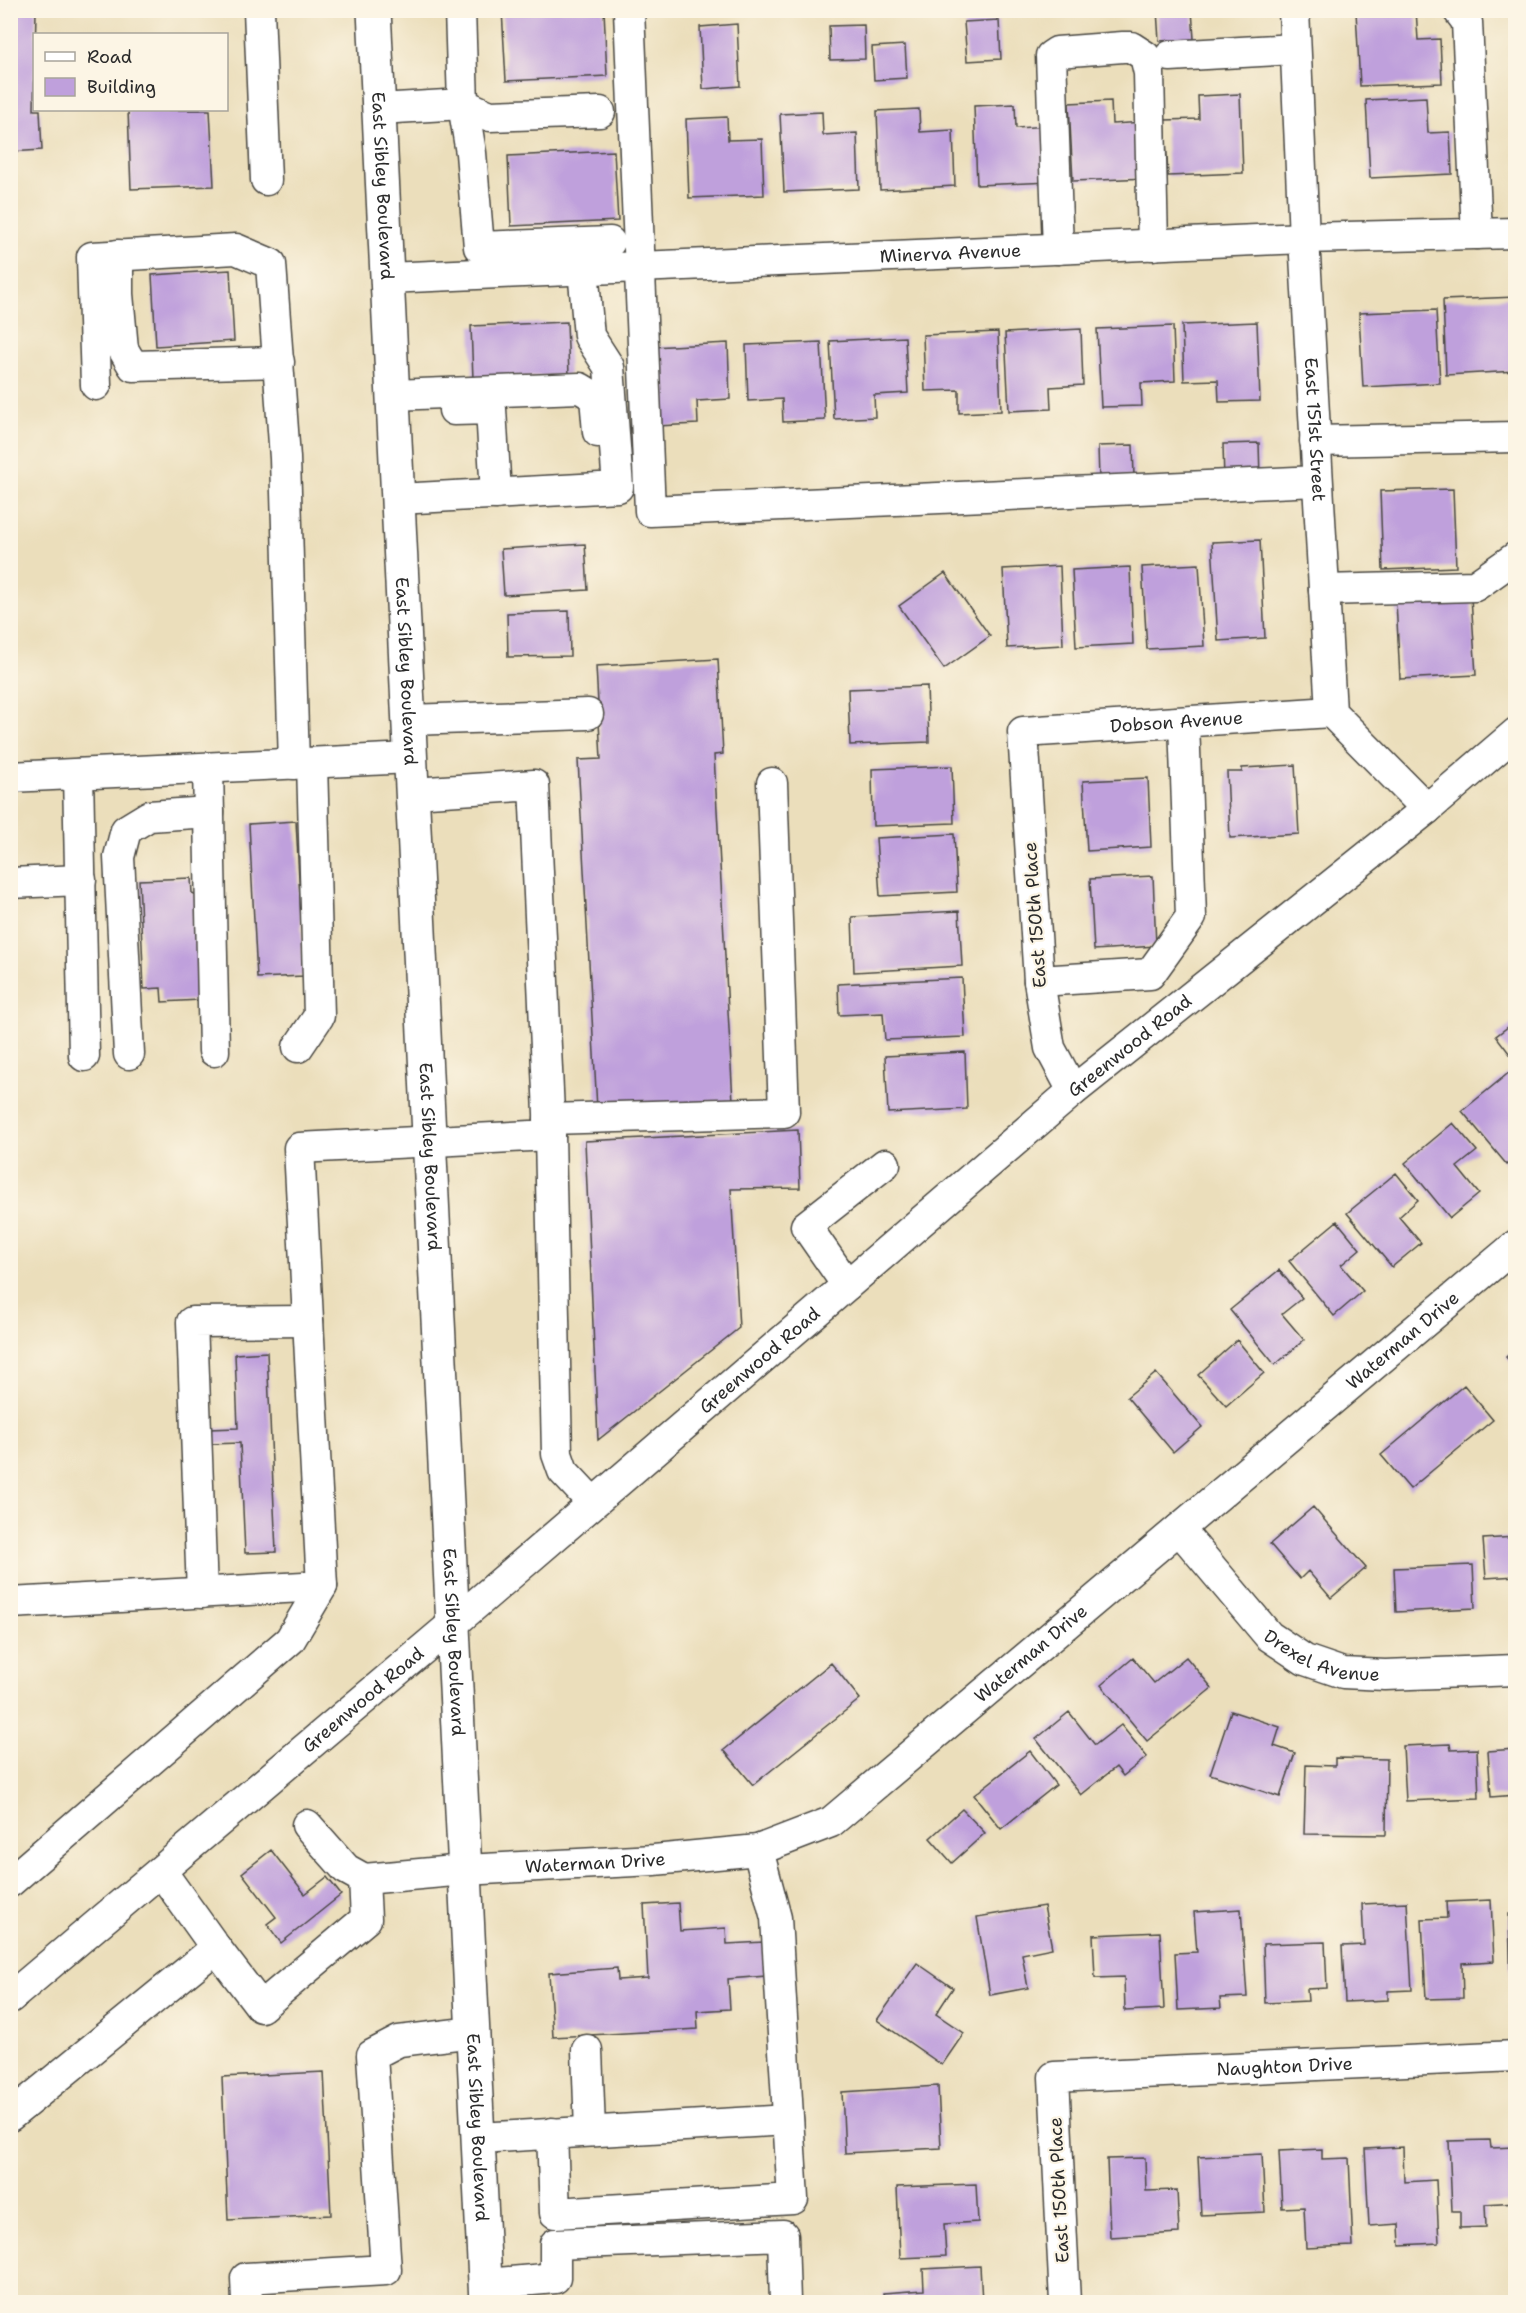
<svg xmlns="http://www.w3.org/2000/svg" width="1526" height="2313" font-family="'Shantell Sans',sans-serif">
	<rect width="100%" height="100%" fill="#fcf5e5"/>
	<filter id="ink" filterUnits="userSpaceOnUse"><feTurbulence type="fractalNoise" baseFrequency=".0167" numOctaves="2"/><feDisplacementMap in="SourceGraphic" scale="12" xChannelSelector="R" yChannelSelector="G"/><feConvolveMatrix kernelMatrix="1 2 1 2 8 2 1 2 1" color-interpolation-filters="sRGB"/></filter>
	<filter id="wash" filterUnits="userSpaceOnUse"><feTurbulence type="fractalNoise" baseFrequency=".008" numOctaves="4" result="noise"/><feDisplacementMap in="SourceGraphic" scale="24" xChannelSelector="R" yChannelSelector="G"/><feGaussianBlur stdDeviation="1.35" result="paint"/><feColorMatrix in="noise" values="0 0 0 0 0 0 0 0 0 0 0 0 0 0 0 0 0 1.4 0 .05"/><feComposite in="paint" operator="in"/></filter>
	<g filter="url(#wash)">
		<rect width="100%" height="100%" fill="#ebdebb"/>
		<g id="blocks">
			<path fill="#bfa0dc" d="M 10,10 L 36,10 L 34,110 L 40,110 L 42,150 L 10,152 Z
				M 502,10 L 604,10 L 607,76 L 506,81 Z
				M 1157,10 L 1192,10 L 1194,39 L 1159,41 Z
				M 1416,10 L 1418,40 L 1440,39 L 1442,83 L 1360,86 L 1356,11 Z
				M 1512,13 L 1516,13 L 1516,37 L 1514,37 Z
				M 999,20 L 1001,59 L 967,61 L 964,22 Z
				M 737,24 L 740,86 L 703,89 L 700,27 Z
				M 864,25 L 865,59 L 830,60 L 829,26 Z
				M 905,45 L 907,78 L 874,80 L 872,47 Z
				M 1240,94 L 1243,173 L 1168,176 L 1165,120 L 1199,119 L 1198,96 Z
				M 1426,97 L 1428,133 L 1450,132 L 1452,174 L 1370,178 L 1366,100 Z
				M 1111,101 L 1112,124 L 1145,122 L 1148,178 L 1073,181 L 1069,103 Z
				M 1015,104 L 1016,128 L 1050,126 L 1052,182 L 977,185 L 974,106 Z
				M 919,109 L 920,132 L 953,130 L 955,186 L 880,190 L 877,111 Z
				M 128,110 L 210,110 L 214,186 L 131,189 Z
				M 822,112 L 823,135 L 857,133 L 859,189 L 784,192 L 780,114 Z
				M 727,117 L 728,140 L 762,139 L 764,195 L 689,198 L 686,119 Z
				M 614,151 L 618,221 L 511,226 L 508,156 Z
				M 230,270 L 234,341 L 156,346 L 152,275 Z
				M 1516,297 L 1516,371 L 1446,375 L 1443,300 Z
				M 1436,310 L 1440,383 L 1363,387 L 1359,313 Z
				M 567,322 L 569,375 L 473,379 L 471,326 Z
				M 1257,322 L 1260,401 L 1219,402 L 1218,380 L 1184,381 L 1182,325 Z
				M 1173,326 L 1175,381 L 1141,383 L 1142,406 L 1101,407 L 1097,329 Z
				M 1081,329 L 1083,385 L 1050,387 L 1051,409 L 1009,411 L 1005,333 Z
				M 998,332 L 1001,411 L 959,413 L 959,390 L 925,391 L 923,335 Z
				M 905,337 L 908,393 L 874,395 L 875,417 L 834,419 L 830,341 Z
				M 821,342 L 825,420 L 783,422 L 782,399 L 748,401 L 746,345 Z
				M 728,343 L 730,399 L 697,401 L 698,424 L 656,426 L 652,347 Z
				M 1259,443 L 1260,478 L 1224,480 L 1223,444 Z
				M 1133,445 L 1134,477 L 1099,479 L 1098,446 Z
				M 1453,489 L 1456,567 L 1383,570 L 1380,491 Z
				M 1260,540 L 1265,638 L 1218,641 L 1212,542 Z
				M 585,544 L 588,590 L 504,595 L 501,549 Z
				M 1199,564 L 1204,646 L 1147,649 L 1142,567 Z
				M 1060,566 L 1063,645 L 1007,648 L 1003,569 Z
				M 1130,567 L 1133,644 L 1076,647 L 1072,570 Z
				M 945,573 L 990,636 L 944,669 L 899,606 Z
				M 1471,597 L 1476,675 L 1400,679 L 1396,601 Z
				M 569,611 L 570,656 L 508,657 L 507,613 Z
				M 718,659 L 723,754 L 714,755 L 733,1102 L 597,1109 L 578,760 L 601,759 L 596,666 Z
				M 927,686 L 929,742 L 850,745 L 848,689 Z
				M 1295,765 L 1299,834 L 1230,838 L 1227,772 L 1242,772 L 1242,768 Z
				M 952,766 L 954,823 L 873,826 L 872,769 Z
				M 1148,778 L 1151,847 L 1087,851 L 1083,781 Z
				M 296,821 L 304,976 L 257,978 L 249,824 Z
				M 954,834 L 957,892 L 880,896 L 876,838 Z
				M 1153,876 L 1156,946 L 1094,950 L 1090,879 Z
				M 191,878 L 192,893 L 202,897 L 200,1000 L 162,1002 L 161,988 L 144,989 L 139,880 Z
				M 959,911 L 962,966 L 854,972 L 852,917 Z
				M 962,978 L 965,1037 L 885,1040 L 883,1013 L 839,1015 L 838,984 Z
				M 1516,1021 L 1516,1062 L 1496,1036 Z
				M 965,1052 L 967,1109 L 888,1113 L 885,1056 Z
				M 1511,1071 L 1516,1076 L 1516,1158 L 1507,1165 L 1462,1111 Z
				M 1453,1123 L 1477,1151 L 1457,1167 L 1479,1194 L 1450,1218 L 1405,1163 Z
				M 798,1130 L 800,1188 L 731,1189 L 739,1328 L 598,1440 L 585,1141 Z
				M 1396,1173 L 1418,1200 L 1399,1217 L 1421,1243 L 1392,1267 L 1347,1213 Z
				M 1337,1221 L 1360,1249 L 1341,1265 L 1363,1291 L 1334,1316 L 1289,1261 Z
				M 1279,1270 L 1302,1298 L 1282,1314 L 1304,1340 L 1275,1365 L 1230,1310 Z
				M 1237,1340 L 1264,1373 L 1226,1406 L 1198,1375 Z
				M 1516,1348 L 1516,1368 L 1506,1357 Z
				M 267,1352 L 276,1552 L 245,1553 L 240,1443 L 209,1444 L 208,1429 L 238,1428 L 235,1354 Z
				M 1156,1373 L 1202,1427 L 1173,1452 L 1127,1397 Z
				M 1464,1385 L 1493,1420 L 1410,1489 L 1381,1455 Z
				M 1313,1507 L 1366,1568 L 1331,1598 L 1308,1571 L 1300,1579 L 1270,1544 Z
				M 1516,1537 L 1516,1576 L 1486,1578 L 1483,1539 Z
				M 1473,1565 L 1475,1608 L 1396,1612 L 1394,1568 Z
				M 1186,1657 L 1212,1688 L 1147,1741 L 1101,1685 L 1133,1658 L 1154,1683 Z
				M 831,1663 L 860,1699 L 753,1785 L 724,1750 Z
				M 1231,1711 L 1280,1727 L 1274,1746 L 1295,1753 L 1280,1797 L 1210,1774 Z
				M 1069,1712 L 1095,1745 L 1121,1725 L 1147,1757 L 1123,1776 L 1116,1767 L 1081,1795 L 1036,1739 Z
				M 1450,1744 L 1451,1750 L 1477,1749 L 1479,1798 L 1406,1801 L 1403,1746 Z
				M 1516,1749 L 1516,1795 L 1491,1797 L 1488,1751 Z
				M 1030,1751 L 1056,1785 L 1001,1829 L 974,1795 Z
				M 1335,1758 L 1387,1759 L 1386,1835 L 1304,1834 L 1306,1765 L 1335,1766 Z
				M 962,1809 L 985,1833 L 952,1863 L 930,1838 Z
				M 271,1850 L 305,1894 L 327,1877 L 341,1895 L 281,1943 L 267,1924 L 276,1917 L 242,1873 Z
				M 1491,1900 L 1494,1961 L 1462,1963 L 1463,1998 L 1426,1999 L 1422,1919 L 1447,1918 L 1446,1902 Z
				M 1407,1902 L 1412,1990 L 1388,1991 L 1388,2000 L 1345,2002 L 1342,1946 L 1364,1945 L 1362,1904 Z
				M 678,1903 L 680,1931 L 726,1928 L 727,1944 L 764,1942 L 766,1976 L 728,1979 L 730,2009 L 697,2011 L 698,2029 L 553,2037 L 549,1973 L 617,1968 L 618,1980 L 648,1978 L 644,1905 Z
				M 1044,1906 L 1052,1948 L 1022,1954 L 1028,1988 L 990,1995 L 977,1917 Z
				M 1241,1909 L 1247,1997 L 1220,1998 L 1221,2008 L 1178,2010 L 1175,1953 L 1197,1952 L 1194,1912 Z
				M 1509,1914 L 1516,1914 L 1516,1995 L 1511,1995 Z
				M 1160,1932 L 1164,2009 L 1125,2011 L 1124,1977 L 1095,1978 L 1093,1935 Z
				M 1325,1942 L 1327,1988 L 1307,1989 L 1308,2001 L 1265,2003 L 1263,1944 Z
				M 917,1963 L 953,1988 L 936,2014 L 964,2033 L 942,2065 L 877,2020 Z
				M 324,2072 L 331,2215 L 228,2220 L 222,2077 Z
				M 938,2086 L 941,2148 L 845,2153 L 842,2092 Z
				M 1490,2140 L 1491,2148 L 1516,2147 L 1516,2202 L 1485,2204 L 1486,2227 L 1460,2228 L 1460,2211 L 1452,2211 L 1449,2141 Z
				M 1403,2147 L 1404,2182 L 1436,2180 L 1439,2243 L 1400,2245 L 1399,2224 L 1369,2226 L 1365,2149 Z
				M 1322,2149 L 1322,2159 L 1349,2158 L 1353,2246 L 1306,2248 L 1304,2207 L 1282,2208 L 1279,2151 Z
				M 1262,2154 L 1265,2212 L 1201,2215 L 1198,2157 Z
				M 1145,2158 L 1146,2191 L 1177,2190 L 1179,2233 L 1110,2237 L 1107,2159 Z
				M 976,2184 L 978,2222 L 944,2224 L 946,2256 L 900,2258 L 897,2187 Z
				M 980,2266 L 982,2302 L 884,2302 L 883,2293 L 924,2290 L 923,2269 Z"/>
		</g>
	</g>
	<g filter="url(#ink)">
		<use href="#blocks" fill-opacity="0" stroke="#484641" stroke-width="1.5"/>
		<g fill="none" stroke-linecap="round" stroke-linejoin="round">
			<g stroke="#484641" stroke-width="33">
				<g id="minor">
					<path d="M 259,10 L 266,180"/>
					<path d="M 460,10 L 463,104 L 471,153 L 479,247 L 610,242"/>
					<path d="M 629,10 L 650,511 L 1317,481"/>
					<path id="s1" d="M 1294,10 L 1304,238 L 1331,712 L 1427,809"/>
					<path d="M 1458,10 L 1467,22 L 1477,234"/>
					<path d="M 1170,56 L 1295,49"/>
					<path d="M 379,109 L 463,104 L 490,116 L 600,112"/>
					<path d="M 1058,249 L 1051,56 L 1057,52 L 1123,47 L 1131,47 L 1145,56 L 1149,73 L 1153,245"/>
					<path d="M 118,255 L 118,294 L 123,349 L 133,366 L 279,362"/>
					<path id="s2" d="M 387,278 L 1304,238 L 1516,233"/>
					<path d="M 96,385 L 92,257 L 236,249 L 271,264 L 285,458 L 294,764"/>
					<path d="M 393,395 L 580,388 L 595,397 L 598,432"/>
					<path d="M 454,410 L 491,409 L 496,494"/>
					<path d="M 1315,441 L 1516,437"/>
					<path d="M 398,499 L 618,487 L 609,367 L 589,336 L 583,269"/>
					<path d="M 1324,590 L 1475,586 L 1516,557"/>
					<path d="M 409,720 L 588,714"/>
					<path d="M 208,768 L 214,1051"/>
					<path d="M 78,774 L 84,1056"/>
					<path d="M 10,777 L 411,758"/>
					<path d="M 10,883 L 81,880"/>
					<path d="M 1039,981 L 1150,974 L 1191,917 L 1184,722"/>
					<path d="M 298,1047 L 319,1016 L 312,763"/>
					<path d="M 129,1054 L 119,857 L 126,830 L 149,816 L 209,812"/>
					<path id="s3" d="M 1073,1091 L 1050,1048 L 1039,981 L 1023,732 L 1331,712"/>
					<path d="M 549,1119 L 784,1112 L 772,783"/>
					<path d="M 550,1135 L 557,1454 L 563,1471 L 593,1503"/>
					<path d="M 847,1285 L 806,1226 L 885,1164"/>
					<path id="s4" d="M 1179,1529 L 1269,1636 L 1305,1660 L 1343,1673 L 1385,1675 L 1516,1670"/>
					<path d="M 202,1593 L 192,1322 L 308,1321"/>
					<path d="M 10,1603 L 322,1586 L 299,1148 L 550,1135 L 534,785 L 413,793"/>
					<path d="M 307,1825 L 346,1869 L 364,1879"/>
					<path d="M 10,1882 L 290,1640 L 322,1586"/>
					<path id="s5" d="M 216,1948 L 261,2007 L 366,1919 L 364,1879 L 465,1870 L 654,1860 L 758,1850 L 831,1822 L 1516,1245"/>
					<path id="s6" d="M 10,1998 L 454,1623 L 1073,1091 L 1427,809 L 1516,733"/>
					<path d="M 587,2050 L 590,2131"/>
					<path d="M 10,2116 L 216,1948 L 161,1871"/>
					<path d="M 552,2133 L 555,2213 L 793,2199 L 776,1918 L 758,1850"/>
					<path d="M 478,2138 L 788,2120"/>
					<path d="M 486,2284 L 555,2278 L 555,2244 L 783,2235 L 785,2302"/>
					<path d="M 247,2302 L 246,2278 L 386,2270 L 372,2055 L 399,2041 L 473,2032"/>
					<path id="s7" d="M 1065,2302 L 1054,2077 L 1516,2056"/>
				</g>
			</g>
			<g stroke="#484641" stroke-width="36">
				<g id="major">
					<path id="s8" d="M 374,10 L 486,2302"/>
				</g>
			</g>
			<use href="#minor" stroke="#fff" stroke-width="30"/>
			<use href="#major" stroke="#fff" stroke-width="33"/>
		</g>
	</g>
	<g text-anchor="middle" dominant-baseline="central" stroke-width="4.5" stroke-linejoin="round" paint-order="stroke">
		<g font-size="18" fill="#2b2b2b" stroke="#fcf5e5">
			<text stroke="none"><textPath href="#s8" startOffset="176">East Sibley Boulevard</textPath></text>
			<text stroke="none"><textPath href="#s2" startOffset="564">Minerva Avenue</textPath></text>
			<text stroke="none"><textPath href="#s1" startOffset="420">East 151st Street</textPath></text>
			<text stroke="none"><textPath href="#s8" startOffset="662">East Sibley Boulevard</textPath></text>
			<text stroke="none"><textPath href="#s3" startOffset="520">Dobson Avenue</textPath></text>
			<text transform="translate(1035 915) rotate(-94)">East 150th Place</text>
			<text stroke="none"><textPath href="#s6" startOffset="1470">Greenwood Road</textPath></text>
			<text stroke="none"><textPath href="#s8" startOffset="1148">East Sibley Boulevard</textPath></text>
			<text stroke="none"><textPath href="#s5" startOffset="1472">Waterman Drive</textPath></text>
			<text stroke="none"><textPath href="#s6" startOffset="984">Greenwood Road</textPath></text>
			<text stroke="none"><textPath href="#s8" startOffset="1634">East Sibley Boulevard</textPath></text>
			<text stroke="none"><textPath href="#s4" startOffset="198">Drexel Avenue</textPath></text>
			<text stroke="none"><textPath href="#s5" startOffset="986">Waterman Drive</textPath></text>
			<text stroke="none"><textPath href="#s6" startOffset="462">Greenwood Road</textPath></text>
			<text stroke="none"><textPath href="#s5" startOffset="483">Waterman Drive</textPath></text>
			<text stroke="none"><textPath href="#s7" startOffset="456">Naughton Drive</textPath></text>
			<text stroke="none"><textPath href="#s8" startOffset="2120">East Sibley Boulevard</textPath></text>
			<text transform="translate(1059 2190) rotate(-93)">East 150th Place</text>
		</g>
	</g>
	<rect width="1526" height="2313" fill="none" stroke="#fcf5e5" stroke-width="36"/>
	<rect x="33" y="33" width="195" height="78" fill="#fcf5e5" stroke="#a8a49b" stroke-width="1.5"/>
	<rect x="45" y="52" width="30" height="9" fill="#ffffff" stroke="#a8a49b" stroke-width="1.5"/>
	<text x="87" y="63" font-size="18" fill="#2b2b2b">Road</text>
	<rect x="45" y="78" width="30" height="18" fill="#bfa0dc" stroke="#a8a49b" stroke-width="1.5"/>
	<text x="87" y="93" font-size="18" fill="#2b2b2b">Building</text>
</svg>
